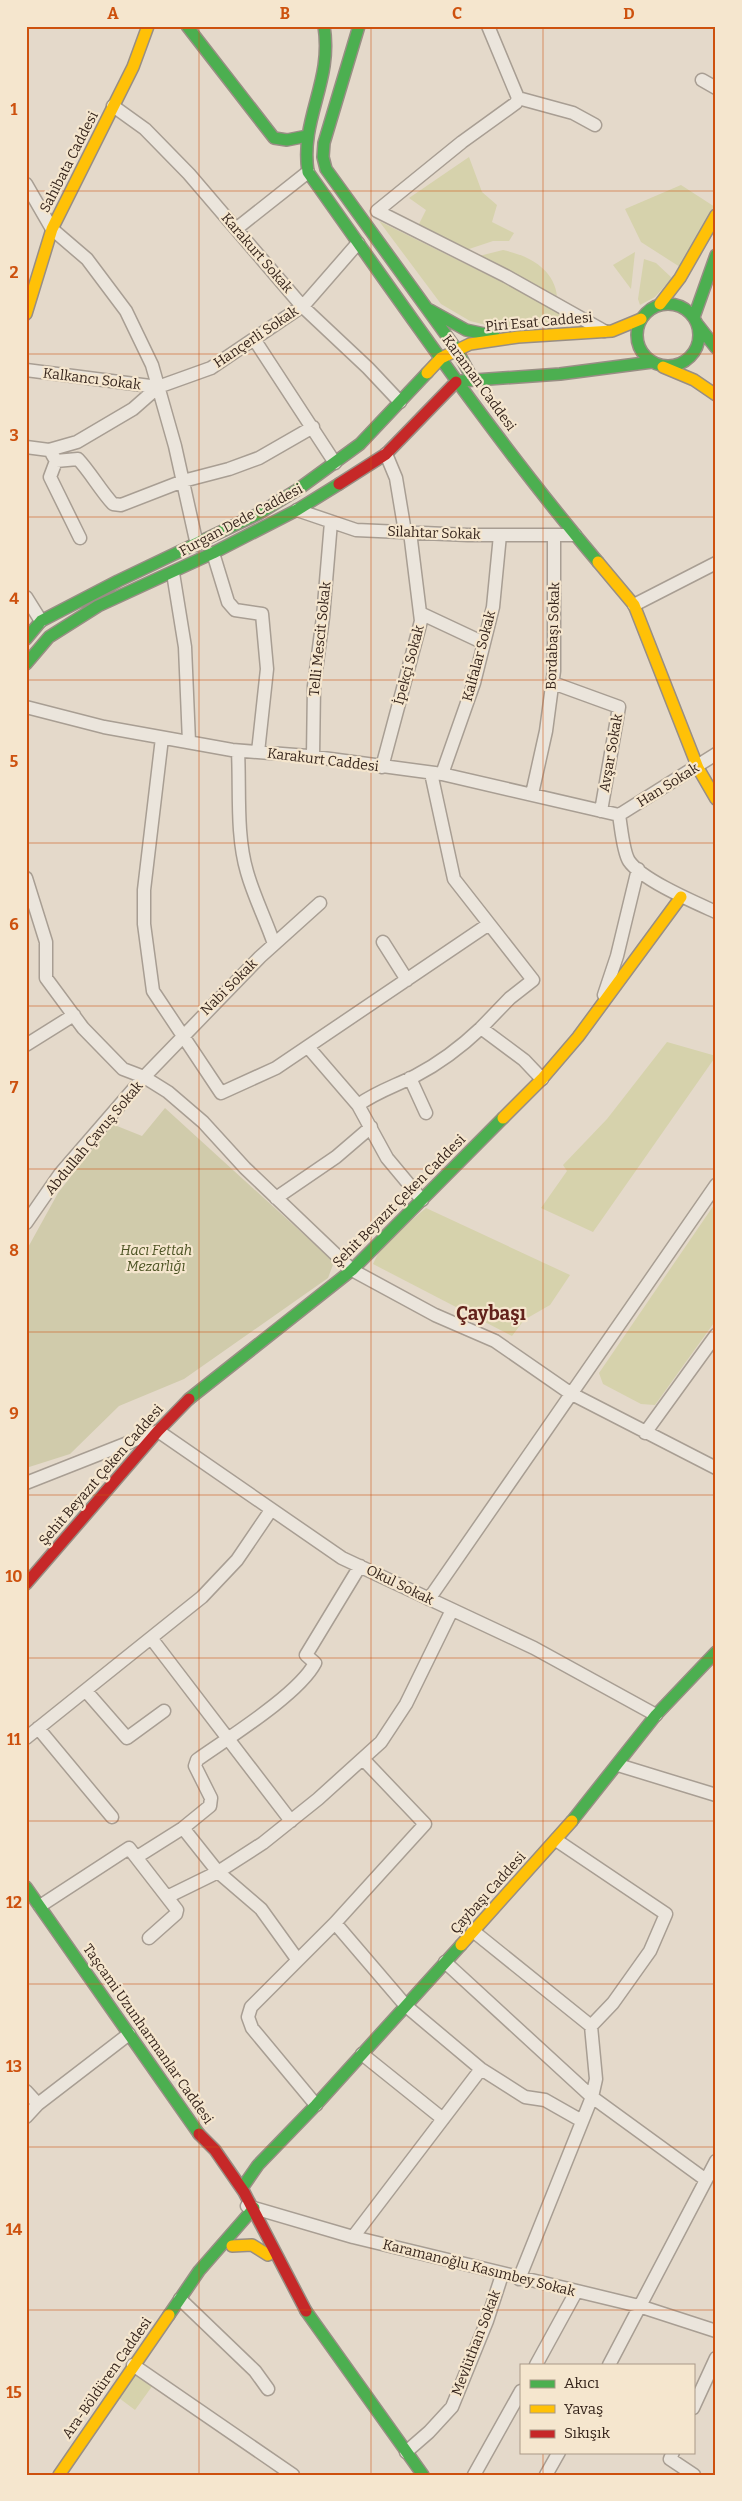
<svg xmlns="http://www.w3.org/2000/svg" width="742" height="2501" font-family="Bitter,serif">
	<rect width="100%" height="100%" fill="#e4d9ca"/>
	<path fill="#d6d2ac" d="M 469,157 L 482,192 L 497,205 L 492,222 L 514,233 L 509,241 L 493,241 L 466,250 L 418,226 L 426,210 L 409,198 Z
		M 681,185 L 715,207 L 680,267 L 641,242 L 625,209 Z
		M 379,221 L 585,323 L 502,329 L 470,321 L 441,304 Z
		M 503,250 C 527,255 554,268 557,296 L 479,256 Z
		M 635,252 L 631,289 L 613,265 Z
		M 644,259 L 656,263 L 672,278 L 655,297 L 640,305 L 638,299 Z
		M 667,1042 L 716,1056 L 593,1232 L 541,1208 L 567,1171 L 563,1165 L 607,1119 Z
		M 716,1202 L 716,1320 L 655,1405 L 641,1404 L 603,1384 L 599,1373 Z
		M 426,1208 L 570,1275 L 550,1305 L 524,1320 L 512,1336 L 373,1264 L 382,1245 Z
		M 137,2374 L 153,2385 L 135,2410 L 119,2398 Z"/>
	<path fill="#d0cbab" d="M 165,1108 L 334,1262 L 328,1278 L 184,1379 L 119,1406 L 70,1454 L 26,1468 L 26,1251 L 58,1193 L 112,1124 L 142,1136 Z"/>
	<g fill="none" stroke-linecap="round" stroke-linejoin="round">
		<g stroke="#a89e93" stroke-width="15">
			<path id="street" d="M 488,26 L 518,98 L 516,103 L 462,142 L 377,211 L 506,276 L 604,331
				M 702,80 L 716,88
				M 518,98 L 573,113 L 595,125
				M 113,106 L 145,129 L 189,174 L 302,306 L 368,368 L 400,402
				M 26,184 L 52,229 L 87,259 L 126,311 L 152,365 L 175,446 L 197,545
				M 236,229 L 308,172
				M 254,339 L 335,463
				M 26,370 L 158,387
				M 26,447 L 49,450 L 77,442 L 133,409 L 158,387 L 211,368 L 304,305 L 358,243
				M 52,454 L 56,461 L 50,477 L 80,538
				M 386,454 L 396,478 L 405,532
				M 56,461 L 78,459 C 91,473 100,490 113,504 L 121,505 L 183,481 L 229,469 L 259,458 L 313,427
				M 297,510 L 356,530 L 468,535 L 575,535
				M 213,553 L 228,602 L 235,610 L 262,614 L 267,669 L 258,752
				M 173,573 L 185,647 L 189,742
				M 26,597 L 41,621
				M 634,605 L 716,563
				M 420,613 L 484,643
				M 553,683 L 619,707 L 601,811
				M 26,707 L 104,727 L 232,750 L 308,756 L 442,774 L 619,815
				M 162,738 L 144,890 L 144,924 L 153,991 L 221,1093 L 276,1068 L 489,924
				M 238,751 C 240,790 236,835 247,872 C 254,897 266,920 274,944
				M 313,757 L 314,686 L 323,617 L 331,522
				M 382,767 L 421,621 L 410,532
				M 431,773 L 454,879 L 533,980 L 510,998 L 481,1028
				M 442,774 L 474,683 L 493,607 L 500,535
				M 532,794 L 546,731 L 554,671 L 554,535
				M 619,815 C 621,826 623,852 629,861 C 642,880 694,902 716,912
				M 619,815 L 716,754
				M 26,878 L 46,942 L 46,978 L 83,1028 L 123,1069 L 144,1077 L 168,1092 L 203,1122 L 245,1168 L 352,1270 L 435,1315 L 495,1341 L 570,1393 L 716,1468
				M 383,942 L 407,980
				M 604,995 L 617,956 L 638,869
				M 26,1045 L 74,1015
				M 308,1047 L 358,1105 C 376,1092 395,1086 415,1076 C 440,1063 461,1047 481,1028 L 524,1060 L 542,1079
				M 410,1078 L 426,1113
				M 358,1105 L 387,1158 L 422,1200
				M 276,1198 L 336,1157 L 371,1127
				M 26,1223 L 60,1174 L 144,1077 L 260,957 L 320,903
				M 645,1433 L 716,1335
				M 26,1483 L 158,1431 L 342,1558 L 534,1648 L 656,1715
				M 429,1599 L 716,1185
				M 151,1638 L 291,1821
				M 86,1691 L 127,1738 L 164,1711
				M 38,1728 L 112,1817
				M 26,1738 L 202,1597 L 237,1560 L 271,1510
				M 618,1765 L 716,1795
				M 183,1828 L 210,1806 L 211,1798 L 195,1766 L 197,1760 C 228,1738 299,1694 315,1663 L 306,1655 L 360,1566
				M 556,1840 L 666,1914 L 650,1951 L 613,2003 L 591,2026
				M 137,1857 L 183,1828 L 218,1872 L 261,1909 L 297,1959
				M 167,1897 L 218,1872 L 263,1843 L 318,1799 L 381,1742 L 406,1704 L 452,1610
				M 40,1906 L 129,1848 L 177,1910 L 176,1914 L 149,1938
				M 335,1923 L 406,2006 L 481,2069 L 525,2097 L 545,2100 L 582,2121
				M 473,1931 L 591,2026 L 596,2079 L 592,2097 L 519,2279
				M 445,1962 L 592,2097 L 706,2180
				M 362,2054 L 443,2119
				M 26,2091 L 38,2104
				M 316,2105 L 252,2028 L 248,2017 L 251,2007 L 335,1923 L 425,1824 L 363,1759
				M 26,2117 L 38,2104 L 129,2034
				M 247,2206 L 353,2237 L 639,2306 L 716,2331
				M 353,2237 L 481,2069
				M 180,2299 L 255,2371 L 268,2389
				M 133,2365 L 293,2475
				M 536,2365 L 576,2292
				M 609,2365 L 716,2161
				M 693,2408 L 716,2358
				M 406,2452 L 429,2432 L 452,2407 L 487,2321 L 502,2275
				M 673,2452 L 670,2459 L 694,2475
				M 474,2475 L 521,2391
				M 546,2475 L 559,2452"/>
		</g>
		<g stroke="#988e84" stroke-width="14">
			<path id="fast" d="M 187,26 L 274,138 L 287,140 L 307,136
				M 324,26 C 333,82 300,118 308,172 C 402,304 493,438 598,562
				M 359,26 L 324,143 L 323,157 L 326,169 L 457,350 L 473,380
				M637 335a31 31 0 1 1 62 0a31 31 0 1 1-62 0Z
				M 430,310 L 466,330 L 494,336
				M 694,317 L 716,255
				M 698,325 L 716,348
				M 461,381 L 560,374 L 652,362
				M 26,639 L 41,621 L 118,581 L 258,514 L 297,490 L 360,444 L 427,373
				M 26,664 L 49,637 L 98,606 L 213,553 L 297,510 L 339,484
				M 189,1399 L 352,1270 L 503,1118
				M 572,1821 L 656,1715 L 716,1652
				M 26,1887 L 199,2134
				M 242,2188 L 258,2165 L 316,2105 L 461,1945
				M 306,2311 L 423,2475
				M 169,2315 L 199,2271 L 254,2208"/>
		</g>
		<g stroke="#988e84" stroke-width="14">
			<path id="slow" d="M 660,304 L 680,278 L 716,215
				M 26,314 L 52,229 L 133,67 L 148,26
				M 663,367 L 694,380 L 716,395
				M 427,373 L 441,358 L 470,344 L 518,337 L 612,331 L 641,319
				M 598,562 L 634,605 L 698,768 L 716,799
				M 503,1118 L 542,1079 L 578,1037 L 681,897
				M 461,1945 L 572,1821
				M 232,2246 L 252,2245 L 268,2255
				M 59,2475 L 169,2315"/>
		</g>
		<g stroke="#988e84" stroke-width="14">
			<path id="jam" d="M 339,484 L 386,454 L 456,382
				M 26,1584 L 158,1431 L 189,1399
				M 199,2134 L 215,2150 L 244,2192 L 306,2311"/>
		</g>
		<use href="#street" stroke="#ebe5dc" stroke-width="12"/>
		<use href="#fast" stroke="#4caf50" stroke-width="11"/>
		<use href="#slow" stroke="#ffc107" stroke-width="11"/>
		<use href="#jam" stroke="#c62828" stroke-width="11"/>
	</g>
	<path fill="none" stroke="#cd510e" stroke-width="1" stroke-opacity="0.55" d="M 199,26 L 199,2475M 371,26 L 371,2475M 543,26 L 543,2365M 26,191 L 716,191M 26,354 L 716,354M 26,517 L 716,517M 26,680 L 716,680M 26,843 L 716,843M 26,1006 L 716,1006M 26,1169 L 716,1169M 26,1332 L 716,1332M 26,1495 L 716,1495M 26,1658 L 716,1658M 26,1821 L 716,1821M 26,1984 L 716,1984M 26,2147 L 716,2147M 26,2310 L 716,2310M 543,2452 L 543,2475"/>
	<g text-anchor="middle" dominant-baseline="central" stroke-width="4.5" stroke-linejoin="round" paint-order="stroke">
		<g font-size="14" fill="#36251c" stroke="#f5e6ce">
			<text transform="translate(69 162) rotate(-63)">Sahibata Caddesi</text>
			<text transform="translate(257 253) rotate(49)">Karakurt Sokak</text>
			<text transform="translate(539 322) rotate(-5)">Piri Esat Caddesi</text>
			<text transform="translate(256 337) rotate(-34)">Hançerli Sokak</text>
			<text transform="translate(92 379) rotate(7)">Kalkancı Sokak</text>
			<text transform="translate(479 383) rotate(54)">Karaman Caddesi</text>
			<text transform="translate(241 520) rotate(-28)">Furgan Dede Caddesi</text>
			<text transform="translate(434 533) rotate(2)">Silahtar Sokak</text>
			<text transform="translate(553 636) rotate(-88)">Bordabaşı Sokak</text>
			<text transform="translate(320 639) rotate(-84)">Telli Mescit Sokak</text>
			<text transform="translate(479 656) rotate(-75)">Kalfalar Sokak</text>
			<text transform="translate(409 665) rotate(-75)">İpekçi Sokak</text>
			<text transform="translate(611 753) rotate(-80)">Avşar Sokak</text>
			<text transform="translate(323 760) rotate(7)">Karakurt Caddesi</text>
			<text transform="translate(668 785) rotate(-32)">Han Sokak</text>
			<text transform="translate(229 987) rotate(-45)">Nabi Sokak</text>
			<text transform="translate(94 1138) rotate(-50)">Abdullah Çavuş Sokak</text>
			<text transform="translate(399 1201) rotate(-45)">Şehit Beyazıt Çeken Caddesi</text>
			<text transform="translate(101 1475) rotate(-49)">Şehit Beyazıt Çeken Caddesi</text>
			<text transform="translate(400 1585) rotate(26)">Okul Sokak</text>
			<text transform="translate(488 1893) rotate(-48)">Çaybaşı Caddesi</text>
			<text transform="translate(148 2034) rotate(55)">Taşcami Uzunharmanlar Caddesi</text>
			<text transform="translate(479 2268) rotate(14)">Karamanoğlu Kasımbey Sokak</text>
			<text transform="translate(476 2343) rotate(-69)">Mevlüthan Sokak</text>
			<text transform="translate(107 2378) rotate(-55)">Ara-Böldüren Caddesi</text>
		</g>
		<g font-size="14" font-style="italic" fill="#4b5222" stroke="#f5e6ce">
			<text x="156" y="1250">Hacı Fettah<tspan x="156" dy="16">Mezarlığı</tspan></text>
		</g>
		<g font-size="19" font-weight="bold" fill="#62221b" stroke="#f5e6ce">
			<text x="491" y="1313">Çaybaşı</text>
		</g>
	</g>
	<rect width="742" height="2501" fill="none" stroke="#f5e6ce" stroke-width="55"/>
	<rect x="520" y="2364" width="175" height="90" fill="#f5e6ce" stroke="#a99987"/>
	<rect x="530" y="2380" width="25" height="8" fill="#4caf50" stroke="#a99987"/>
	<text x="564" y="2388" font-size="15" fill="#36251c">Akıcı</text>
	<rect x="530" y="2405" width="25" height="8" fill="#ffc107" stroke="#a99987"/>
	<text x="564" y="2414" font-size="15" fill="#36251c">Yavaş</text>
	<rect x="530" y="2430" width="25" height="8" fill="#c62828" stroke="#a99987"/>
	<text x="564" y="2438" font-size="15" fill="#36251c">Sıkışık</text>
	<rect x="28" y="28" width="686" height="2446" fill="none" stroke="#cd510e" stroke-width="2"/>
	<g font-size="16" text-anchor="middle" font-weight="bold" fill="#cd510e">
		<text x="113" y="19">A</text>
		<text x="285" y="19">B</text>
		<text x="457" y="19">C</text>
		<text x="629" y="19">D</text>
		<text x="14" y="115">1</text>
		<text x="14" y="278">2</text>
		<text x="14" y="441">3</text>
		<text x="14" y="604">4</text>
		<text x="14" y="767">5</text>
		<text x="14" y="930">6</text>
		<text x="14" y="1093">7</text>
		<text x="14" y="1256">8</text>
		<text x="14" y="1419">9</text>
		<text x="14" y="1582">10</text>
		<text x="14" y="1745">11</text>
		<text x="14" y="1908">12</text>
		<text x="14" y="2072">13</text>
		<text x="14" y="2235">14</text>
		<text x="14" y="2398">15</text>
	</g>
</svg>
